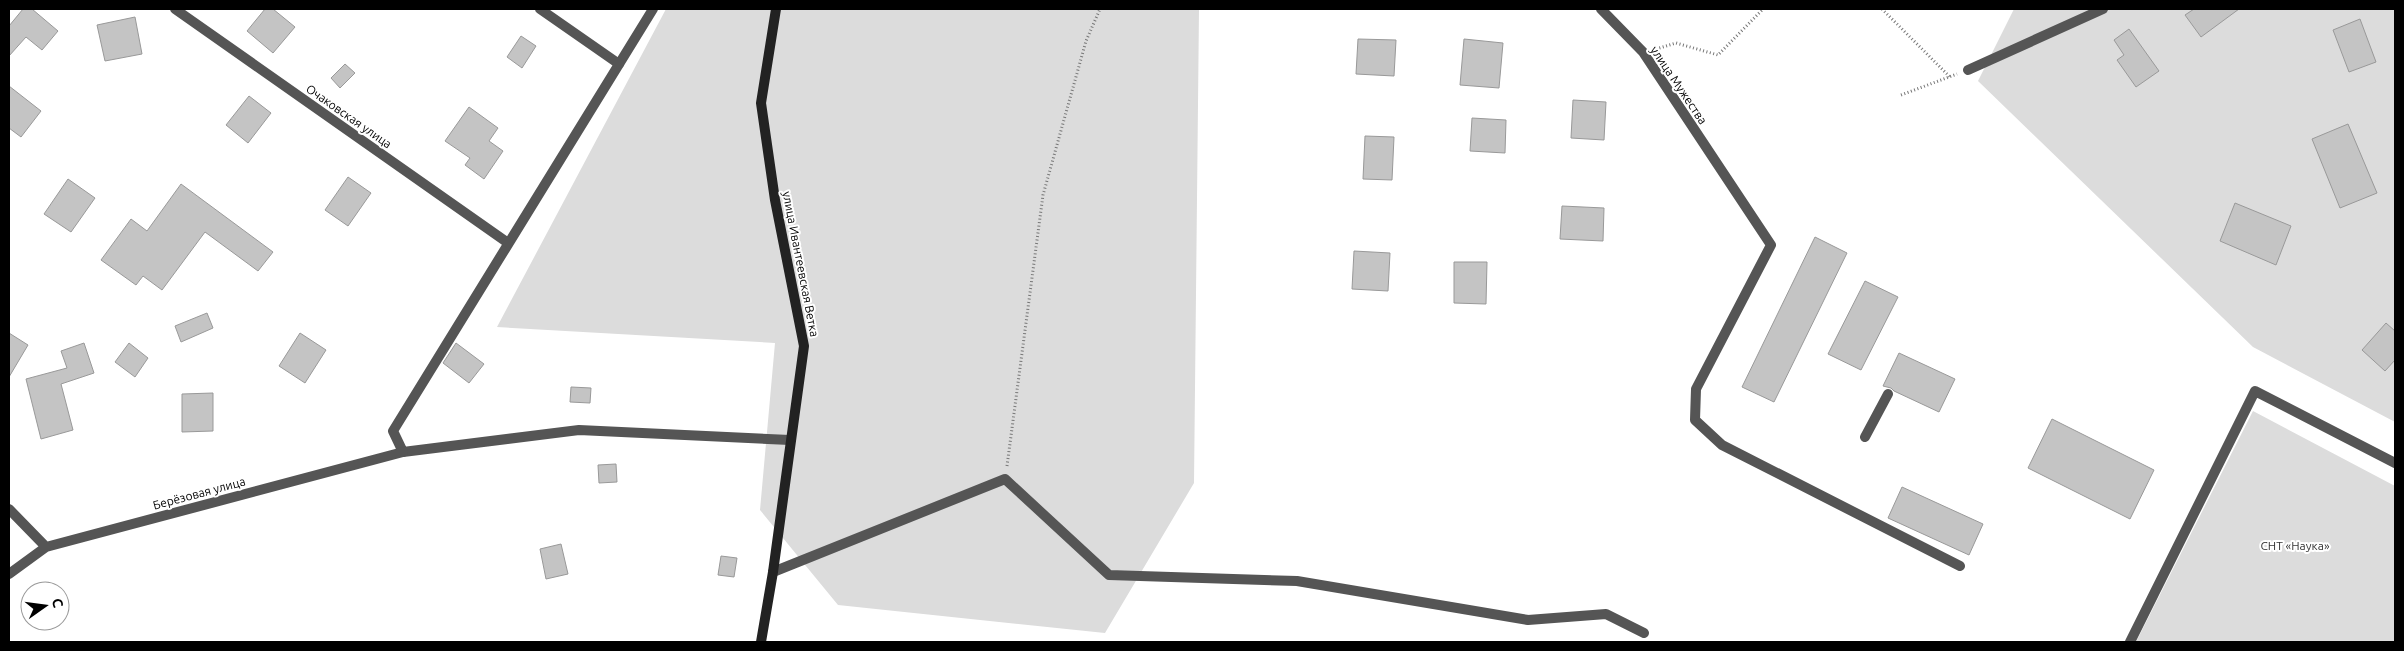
<svg xmlns="http://www.w3.org/2000/svg" width="2404" height="651" font-family="Ubuntu,sans-serif">
	<rect width="100%" height="100%" fill="#fff"/>
	<path fill="#dcdcdc" d="M 666,9 L 1199,9 L 1194,483 L 1105,633 L 838,605 L 760,510 L 775,343 L 497,327 Z
		M 2014,9 L 2395,9 L 2395,422 L 2253,347 L 1978,81 Z
		M 2253,411 L 2395,486 L 2395,642 L 2136,642 Z"/>
	<path fill="#c4c4c4" stroke="#999" d="M 23,9 L 32,9 L 58,31 L 42,50 L 26,37 L 9,56 L 9,26 Z
		M 265,9 L 273,9 L 295,27 L 273,53 L 247,31 Z
		M 2194,9 L 2239,9 L 2201,37 L 2185,15 Z
		M 135,17 L 142,54 L 105,61 L 97,25 Z
		M 2360,19 L 2376,62 L 2349,72 L 2333,30 Z
		M 2129,29 L 2159,71 L 2136,87 L 2117,60 L 2124,55 L 2114,40 Z
		M 521,36 L 536,46 L 522,68 L 507,57 Z
		M 1358,39 L 1396,40 L 1394,76 L 1356,74 Z
		M 1464,39 L 1503,43 L 1499,88 L 1460,85 Z
		M 345,64 L 355,73 L 340,88 L 331,78 Z
		M 9,86 L 41,111 L 21,137 L 9,128 Z
		M 249,96 L 271,113 L 248,143 L 226,125 Z
		M 1573,100 L 1606,102 L 1604,140 L 1571,138 Z
		M 469,107 L 498,128 L 489,141 L 503,151 L 484,179 L 465,165 L 470,158 L 445,141 Z
		M 1472,118 L 1506,120 L 1505,153 L 1470,151 Z
		M 2348,124 L 2377,193 L 2340,208 L 2312,139 Z
		M 1365,136 L 1394,137 L 1392,180 L 1363,179 Z
		M 348,177 L 371,193 L 348,226 L 325,210 Z
		M 68,179 L 95,198 L 71,232 L 44,214 Z
		M 181,184 L 273,252 L 258,271 L 205,232 L 162,290 L 143,276 L 136,285 L 101,260 L 131,219 L 147,231 Z
		M 2235,203 L 2291,226 L 2276,265 L 2220,241 Z
		M 1562,206 L 1604,208 L 1603,241 L 1560,239 Z
		M 1815,237 L 1847,253 L 1774,402 L 1742,387 Z
		M 1354,251 L 1390,253 L 1388,291 L 1352,289 Z
		M 1454,262 L 1487,262 L 1486,304 L 1454,303 Z
		M 1865,281 L 1898,297 L 1861,370 L 1828,354 Z
		M 207,313 L 213,328 L 181,342 L 175,326 Z
		M 2386,323 L 2395,331 L 2395,360 L 2385,371 L 2362,350 Z
		M 9,333 L 28,345 L 9,377 Z
		M 300,333 L 326,350 L 305,383 L 279,366 Z
		M 84,343 L 94,373 L 61,384 L 73,430 L 41,439 L 26,379 L 67,368 L 61,351 Z
		M 129,343 L 148,358 L 135,377 L 115,362 Z
		M 456,343 L 484,364 L 469,383 L 443,363 Z
		M 1899,353 L 1955,379 L 1939,412 L 1894,391 L 1891,388 L 1883,386 Z
		M 571,387 L 591,388 L 590,403 L 570,402 Z
		M 213,393 L 213,431 L 182,432 L 182,394 Z
		M 2052,419 L 2154,470 L 2130,519 L 2028,468 Z
		M 616,464 L 617,482 L 599,483 L 598,465 Z
		M 1902,487 L 1983,524 L 1969,555 L 1888,518 Z
		M 561,544 L 568,574 L 546,579 L 540,549 Z
		M 721,556 L 737,558 L 734,577 L 718,575 Z"/>
	<g fill="none" stroke-linecap="round" stroke-linejoin="round">
		<path stroke="#777" stroke-width="3" stroke-dasharray="1 2.5" stroke-linecap="butt" d="M 1882,9 L 1950,77
			M 1656,49 L 1676,43 L 1718,55 L 1763,9
			M 1901,95 L 1957,74
			M 1007,466 L 1043,195 L 1086,41 L 1100,9"/>
		<path stroke="#555" stroke-width="10" d="M 653,9 L 393,431 L 403,452 L 579,430 L 790,440
			M 1601,9 L 1643,52 L 1771,245 L 1696,389 L 1695,420 L 1722,445 L 1960,566
			M 1968,70 L 2103,9
			M 1865,437 L 1888,394
			M 773,572 L 1005,479 L 1109,575 L 1297,581 L 1528,620 L 1606,614 L 1644,633
			M 2130,642 L 2255,391 L 2395,463"/>
		<path stroke="#555" stroke-width="10" d="M 175,9 L 508,243
			M 540,9 L 619,64
			M 9,509 L 46,547
			M 9,574 L 46,547 L 403,452"/>
		<path stroke="#222" stroke-width="10" d="M 761,642 L 773,572 L 804,346 L 775,200 L 761,103 L 776,9"/>
	</g>
	<g text-anchor="middle" dominant-baseline="central" stroke-width="4" stroke-linejoin="round" paint-order="stroke">
		<g font-size="12" fill="#000" stroke="#fff">
			<text transform="translate(1679 85) rotate(56)">улица Мужества</text>
			<text transform="translate(349 116) rotate(35)">Очаковская улица</text>
			<text transform="translate(801 264) rotate(79)">улица Ивантеевская Ветка</text>
			<text transform="translate(199 493) rotate(-15)">Берёзовая улица</text>
		</g>
		<g font-size="12" fill="#333" stroke="#fff">
			<text x="2295" y="545">СНТ «Наука»</text>
		</g>
	</g>
	<rect width="2404" height="651" fill="none" stroke="#000000" stroke-width="20"/>
	<g transform="translate(45 606) rotate(76)"><circle r="24" fill="#ffffff" stroke="#999999"/>
	<path d="M0-4L9 19L0 12L-9 19Z" fill="#000000"/>
	<text y="-8" font-size="14" font-weight="bold" text-anchor="middle" fill="#000000">С</text>
	</g>
</svg>
